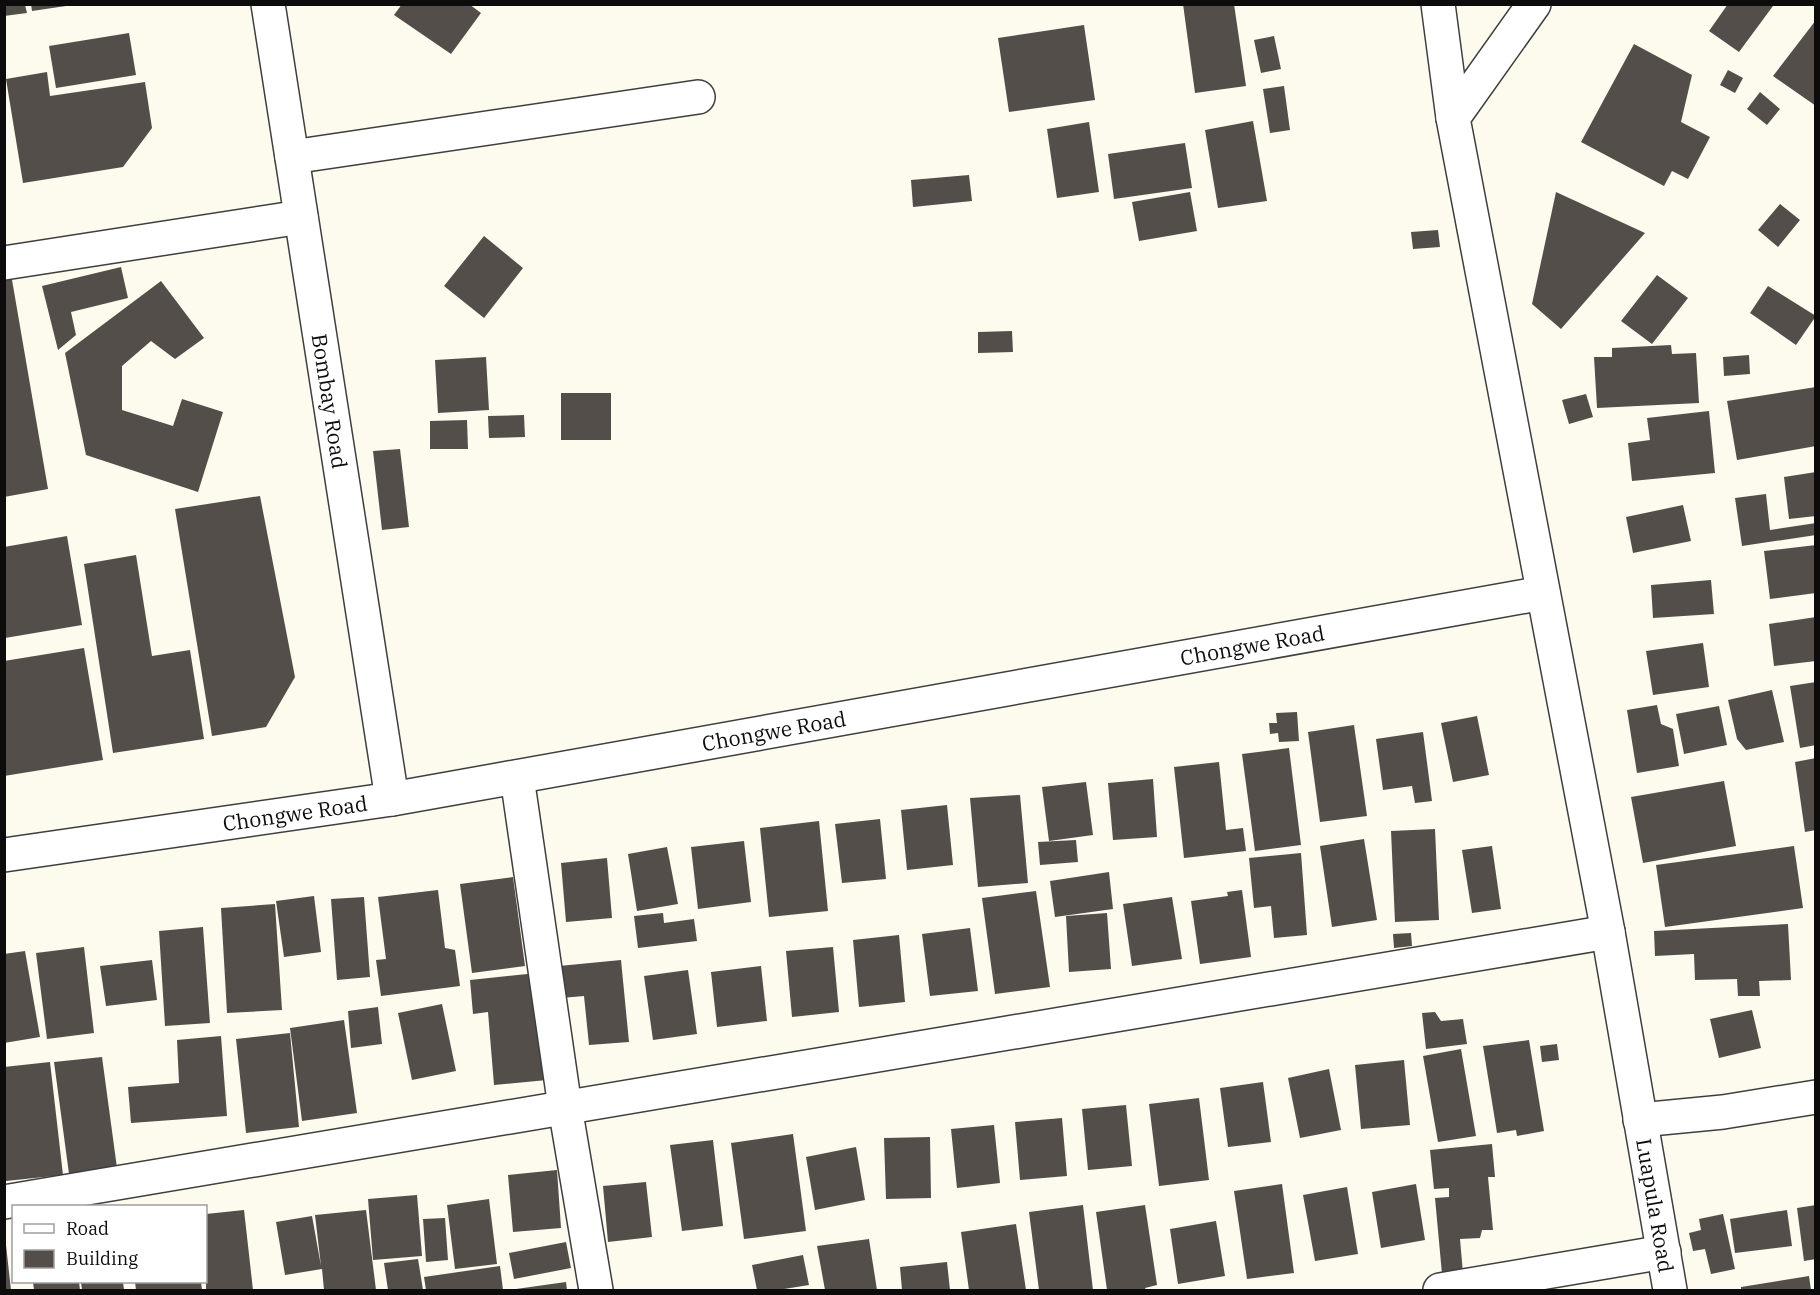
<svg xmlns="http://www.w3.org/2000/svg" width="1820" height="1295" font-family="'IBM Plex Serif',serif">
	<rect width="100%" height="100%" fill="#fdfbed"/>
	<path fill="#544e4a" d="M 31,4 L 66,4 L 66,6 L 32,11 Z
		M 402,4 L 469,4 L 481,13 L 451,54 L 394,15 Z
		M 1183,4 L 1234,4 L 1246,86 L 1195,93 Z
		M 1728,4 L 1770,4 L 1773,6 L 1739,52 L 1709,31 Z
		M 4,5 L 25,5 L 27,13 L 4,16 Z
		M 1816,20 L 1816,106 L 1773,76 Z
		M 1084,25 L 1095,100 L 1009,112 L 998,38 Z
		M 129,33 L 136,75 L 56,88 L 49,46 Z
		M 1274,36 L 1281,69 L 1261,73 L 1254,40 Z
		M 1634,44 L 1692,75 L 1681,122 L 1710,137 L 1688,179 L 1672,171 L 1664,186 L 1581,142 Z
		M 1728,70 L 1743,78 L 1735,93 L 1720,85 Z
		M 47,72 L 50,96 L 145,82 L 152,128 L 123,167 L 23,183 L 6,79 Z
		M 1284,86 L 1290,130 L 1270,133 L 1263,89 Z
		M 1760,92 L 1780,109 L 1767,125 L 1747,109 Z
		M 1253,121 L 1267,201 L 1218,208 L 1205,130 Z
		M 1089,122 L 1099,192 L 1057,198 L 1047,129 Z
		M 1185,143 L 1192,188 L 1114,199 L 1108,154 Z
		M 969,175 L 972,201 L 913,207 L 911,180 Z
		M 1190,192 L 1197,231 L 1139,241 L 1132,202 Z
		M 1556,192 L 1645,233 L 1561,329 L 1532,304 Z
		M 1780,204 L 1800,220 L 1778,247 L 1758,230 Z
		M 1438,230 L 1440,247 L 1413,249 L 1411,232 Z
		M 484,236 L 523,268 L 484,318 L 444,286 Z
		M 121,267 L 128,298 L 71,312 L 76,335 L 58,350 L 42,286 Z
		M 11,274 L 48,489 L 4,497 L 4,275 Z
		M 1657,275 L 1688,298 L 1652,344 L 1621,321 Z
		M 161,281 L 204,338 L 175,359 L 151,341 L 122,366 L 122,410 L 173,426 L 182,399 L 223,412 L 198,492 L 86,455 L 65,353 Z
		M 1768,286 L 1816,316 L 1796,345 L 1750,313 Z
		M 1012,331 L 1013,352 L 978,353 L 978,332 Z
		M 1671,345 L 1672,354 L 1696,353 L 1699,403 L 1597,408 L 1594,357 L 1612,357 L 1612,348 Z
		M 1749,355 L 1750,374 L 1724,376 L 1723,357 Z
		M 486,357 L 489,410 L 438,413 L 435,360 Z
		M 1816,387 L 1816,446 L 1737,460 L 1727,401 Z
		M 561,393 L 611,393 L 611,440 L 561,440 Z
		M 1586,394 L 1593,417 L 1569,424 L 1562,400 Z
		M 1709,411 L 1715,473 L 1632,481 L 1628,443 L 1650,440 L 1647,418 Z
		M 524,415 L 525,437 L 489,438 L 488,416 Z
		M 467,420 L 468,449 L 430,449 L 430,421 Z
		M 400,449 L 409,527 L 382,530 L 373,451 Z
		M 1816,472 L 1816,516 L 1789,519 L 1784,477 Z
		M 1766,494 L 1770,530 L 1816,523 L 1816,535 L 1742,546 L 1735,498 Z
		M 260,496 L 295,677 L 266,727 L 212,736 L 175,509 Z
		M 1683,505 L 1691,541 L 1633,553 L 1626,517 Z
		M 67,536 L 82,625 L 5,638 L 4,547 Z
		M 1816,545 L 1816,593 L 1770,599 L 1764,551 Z
		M 136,555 L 152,656 L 190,650 L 204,739 L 113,753 L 84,564 Z
		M 1711,580 L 1714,614 L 1653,618 L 1651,585 Z
		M 1816,617 L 1816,661 L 1774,666 L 1769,624 Z
		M 1703,643 L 1709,687 L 1653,695 L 1646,651 Z
		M 84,648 L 103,760 L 4,776 L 4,661 Z
		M 1816,682 L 1816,745 L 1800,748 L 1790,686 Z
		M 1772,690 L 1784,742 L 1746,750 L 1737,739 L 1728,700 Z
		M 1657,705 L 1661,724 L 1673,729 L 1679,766 L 1637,773 L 1627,710 Z
		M 1719,706 L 1727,745 L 1684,754 L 1676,714 Z
		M 1297,712 L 1299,741 L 1279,742 L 1278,733 L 1270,734 L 1269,723 L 1277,723 L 1276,713 Z
		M 1477,716 L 1489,775 L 1453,782 L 1441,723 Z
		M 1354,725 L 1367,816 L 1320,822 L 1308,732 Z
		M 1423,732 L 1432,801 L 1415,803 L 1412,786 L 1383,790 L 1376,739 Z
		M 1289,748 L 1301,845 L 1255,851 L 1242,754 Z
		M 1816,758 L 1816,830 L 1805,832 L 1795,762 Z
		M 1219,762 L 1226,830 L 1243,828 L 1246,851 L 1184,858 L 1174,767 Z
		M 1153,779 L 1157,837 L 1113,840 L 1108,783 Z
		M 1724,781 L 1736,846 L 1643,863 L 1631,797 Z
		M 1086,782 L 1093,835 L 1049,841 L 1042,787 Z
		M 1020,795 L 1028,883 L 978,887 L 970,798 Z
		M 947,805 L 953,865 L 907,870 L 901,810 Z
		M 880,819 L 886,879 L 842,883 L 835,824 Z
		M 819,821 L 828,911 L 769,917 L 760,828 Z
		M 1435,829 L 1439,920 L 1395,922 L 1391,831 Z
		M 1364,839 L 1377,920 L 1332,927 L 1320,846 Z
		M 1076,840 L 1078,862 L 1040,865 L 1038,842 Z
		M 744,841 L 751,902 L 698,909 L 691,847 Z
		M 1492,846 L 1501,909 L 1472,913 L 1462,850 Z
		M 1794,846 L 1803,908 L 1665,927 L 1656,865 Z
		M 667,847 L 678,904 L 637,911 L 628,854 Z
		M 1301,853 L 1307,935 L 1274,938 L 1271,906 L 1254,908 L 1249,858 Z
		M 607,858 L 612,918 L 566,922 L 561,863 Z
		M 1109,872 L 1113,909 L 1055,917 L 1050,881 Z
		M 513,877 L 525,966 L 472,973 L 460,884 Z
		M 438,890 L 445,948 L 455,950 L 460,986 L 381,996 L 376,960 L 386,959 L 378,897 Z
		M 1242,890 L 1251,957 L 1200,964 L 1191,901 L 1228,896 L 1227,892 Z
		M 1036,891 L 1050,987 L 995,994 L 982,898 Z
		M 314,896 L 321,952 L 284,957 L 276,901 Z
		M 364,897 L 370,977 L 337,980 L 331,899 Z
		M 1172,897 L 1182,959 L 1132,966 L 1123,904 Z
		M 275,904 L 282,1010 L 227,1013 L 221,908 Z
		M 663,913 L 664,923 L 694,919 L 697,941 L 638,948 L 634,916 Z
		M 1107,913 L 1111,969 L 1069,972 L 1066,916 Z
		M 1788,924 L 1791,980 L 1759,981 L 1760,996 L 1738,996 L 1737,979 L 1695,980 L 1694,954 L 1655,956 L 1654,931 Z
		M 203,927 L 210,1023 L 165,1026 L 159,931 Z
		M 970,928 L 978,991 L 930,996 L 922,934 Z
		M 1411,933 L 1412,946 L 1394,948 L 1393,934 Z
		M 899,935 L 905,1002 L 859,1007 L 853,940 Z
		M 84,947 L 94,1033 L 47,1039 L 36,953 Z
		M 833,947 L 839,1012 L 792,1017 L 786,951 Z
		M 25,951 L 40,1037 L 4,1043 L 4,954 Z
		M 152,960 L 157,1000 L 106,1006 L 100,966 Z
		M 621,960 L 629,1042 L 589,1045 L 584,996 L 561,998 L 559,966 Z
		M 761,966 L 767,1021 L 717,1027 L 711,972 Z
		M 688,970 L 697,1034 L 653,1040 L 644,976 Z
		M 537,973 L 547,1080 L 494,1085 L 488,1012 L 473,1014 L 470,980 Z
		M 442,1004 L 456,1071 L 412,1080 L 398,1013 Z
		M 378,1007 L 382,1044 L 351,1048 L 348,1011 Z
		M 1752,1010 L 1761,1048 L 1719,1058 L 1710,1019 Z
		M 1435,1012 L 1441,1021 L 1463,1019 L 1467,1044 L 1426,1049 L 1422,1013 Z
		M 344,1020 L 357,1113 L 302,1121 L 290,1028 Z
		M 290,1033 L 299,1127 L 246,1133 L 236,1039 Z
		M 221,1036 L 227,1116 L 131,1123 L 128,1087 L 179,1083 L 177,1040 Z
		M 1529,1040 L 1544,1131 L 1517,1136 L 1516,1130 L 1497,1133 L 1483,1046 Z
		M 1557,1044 L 1559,1060 L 1542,1062 L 1540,1046 Z
		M 1461,1049 L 1476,1136 L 1438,1142 L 1423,1056 Z
		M 102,1057 L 117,1168 L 69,1174 L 54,1062 Z
		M 1404,1060 L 1410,1125 L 1361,1129 L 1355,1065 Z
		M 50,1062 L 63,1175 L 6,1181 L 4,1067 Z
		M 1329,1069 L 1341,1130 L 1300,1138 L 1288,1078 Z
		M 1263,1082 L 1271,1142 L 1228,1147 L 1220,1088 Z
		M 1199,1098 L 1209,1180 L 1159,1186 L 1149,1104 Z
		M 1126,1105 L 1132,1166 L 1088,1170 L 1082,1109 Z
		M 1062,1118 L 1067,1176 L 1020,1180 L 1015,1122 Z
		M 994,1125 L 1000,1183 L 957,1188 L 951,1129 Z
		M 793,1134 L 806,1231 L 744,1239 L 731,1143 Z
		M 930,1137 L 931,1198 L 886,1199 L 884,1138 Z
		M 713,1140 L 723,1226 L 682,1231 L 670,1145 Z
		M 1492,1144 L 1495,1177 L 1488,1177 L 1493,1230 L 1482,1230 L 1480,1238 L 1460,1239 L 1463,1273 L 1442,1274 L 1435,1198 L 1449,1197 L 1449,1188 L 1434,1189 L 1430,1150 Z
		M 856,1147 L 865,1200 L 815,1210 L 806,1157 Z
		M 557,1170 L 561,1228 L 513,1232 L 508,1175 Z
		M 646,1182 L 652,1237 L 608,1242 L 603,1186 Z
		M 1282,1184 L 1294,1273 L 1247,1279 L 1234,1191 Z
		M 1416,1184 L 1425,1240 L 1381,1248 L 1372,1192 Z
		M 1347,1187 L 1358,1254 L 1315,1261 L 1303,1195 Z
		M 417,1195 L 422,1256 L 373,1260 L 368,1199 Z
		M 489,1199 L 497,1264 L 455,1269 L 447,1205 Z
		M 1083,1205 L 1093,1290 L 1039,1290 L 1029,1212 Z
		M 1145,1205 L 1157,1285 L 1145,1288 L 1146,1290 L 1107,1290 L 1096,1212 Z
		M 1816,1205 L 1816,1259 L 1804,1261 L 1797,1208 Z
		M 244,1210 L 253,1290 L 206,1290 L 206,1214 Z
		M 366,1210 L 376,1290 L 324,1290 L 322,1269 L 285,1275 L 276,1222 L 312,1216 L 321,1266 L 315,1215 Z
		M 1787,1210 L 1792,1246 L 1735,1253 L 1730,1219 Z
		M 1723,1214 L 1735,1269 L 1711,1274 L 1705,1249 L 1693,1251 L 1689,1233 L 1701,1230 L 1699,1219 Z
		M 445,1218 L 448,1260 L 426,1262 L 423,1219 Z
		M 1216,1221 L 1225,1276 L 1178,1284 L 1170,1229 Z
		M 1016,1224 L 1026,1290 L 969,1290 L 961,1232 Z
		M 869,1239 L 877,1290 L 825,1290 L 817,1246 Z
		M 566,1242 L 571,1268 L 514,1279 L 509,1253 Z
		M 6,1245 L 11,1290 L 4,1290 L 4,1246 Z
		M 803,1255 L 809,1285 L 778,1290 L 757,1290 L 752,1265 Z
		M 418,1259 L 423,1290 L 388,1290 L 384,1263 Z
		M 947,1262 L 950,1290 L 902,1290 L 900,1267 Z
		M 500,1266 L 503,1290 L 426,1290 L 424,1277 Z
		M 1809,1276 L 1811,1290 L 1741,1290 L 1741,1287 Z
		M 33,1282 L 79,1282 L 80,1290 L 34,1290 Z
		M 81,1282 L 123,1282 L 124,1290 L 82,1290 Z
		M 135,1282 L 201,1282 L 202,1290 L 136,1290 Z
		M 566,1282 L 567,1290 L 517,1290 L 516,1289 Z"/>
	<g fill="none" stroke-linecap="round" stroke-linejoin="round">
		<g stroke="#3f3f3f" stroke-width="36">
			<g id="minor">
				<path id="s1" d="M 268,4 L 392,799"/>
				<path d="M 1438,4 L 1453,118"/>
				<path id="s2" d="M 1534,4 L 1453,118 L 1608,932 L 1670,1290"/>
				<path d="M 292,157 L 698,97"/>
				<path d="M 4,263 L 301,217"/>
				<path d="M 517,777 L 565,1107 L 596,1290"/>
				<path id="s3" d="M 4,855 L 392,799 L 1543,593"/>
				<path d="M 1640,1120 L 1723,1112 L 1816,1097"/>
				<path d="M 4,1202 L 1608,932"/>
				<path d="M 1440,1290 L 1664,1252"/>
			</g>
		</g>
		<use href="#minor" stroke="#fff" stroke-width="33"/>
	</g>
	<g text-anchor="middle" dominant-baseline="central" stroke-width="6" stroke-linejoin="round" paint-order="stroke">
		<g font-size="21" fill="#0c0c0c" stroke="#fff">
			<text stroke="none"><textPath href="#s1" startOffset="402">Bombay Road</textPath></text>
			<text stroke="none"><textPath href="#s3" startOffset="1266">Chongwe Road</textPath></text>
			<text stroke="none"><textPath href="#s3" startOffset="780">Chongwe Road</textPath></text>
			<text stroke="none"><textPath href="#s3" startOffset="294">Chongwe Road</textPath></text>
			<text stroke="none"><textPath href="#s2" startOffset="1246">Luapula Road</textPath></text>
		</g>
	</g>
	<rect width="1820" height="1295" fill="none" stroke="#0c0c0c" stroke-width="12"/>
	<rect x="12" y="1205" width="195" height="78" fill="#ffffff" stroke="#9e9e9e" stroke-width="1.5"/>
	<rect x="24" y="1224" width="30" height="9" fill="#ffffff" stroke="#9e9e9e" stroke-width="1.5"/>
	<text x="66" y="1235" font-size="18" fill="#0c0c0c">Road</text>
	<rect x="24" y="1250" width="30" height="18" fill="#544e4a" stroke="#9e9e9e" stroke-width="1.5"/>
	<text x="66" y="1265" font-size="18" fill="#0c0c0c">Building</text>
</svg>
